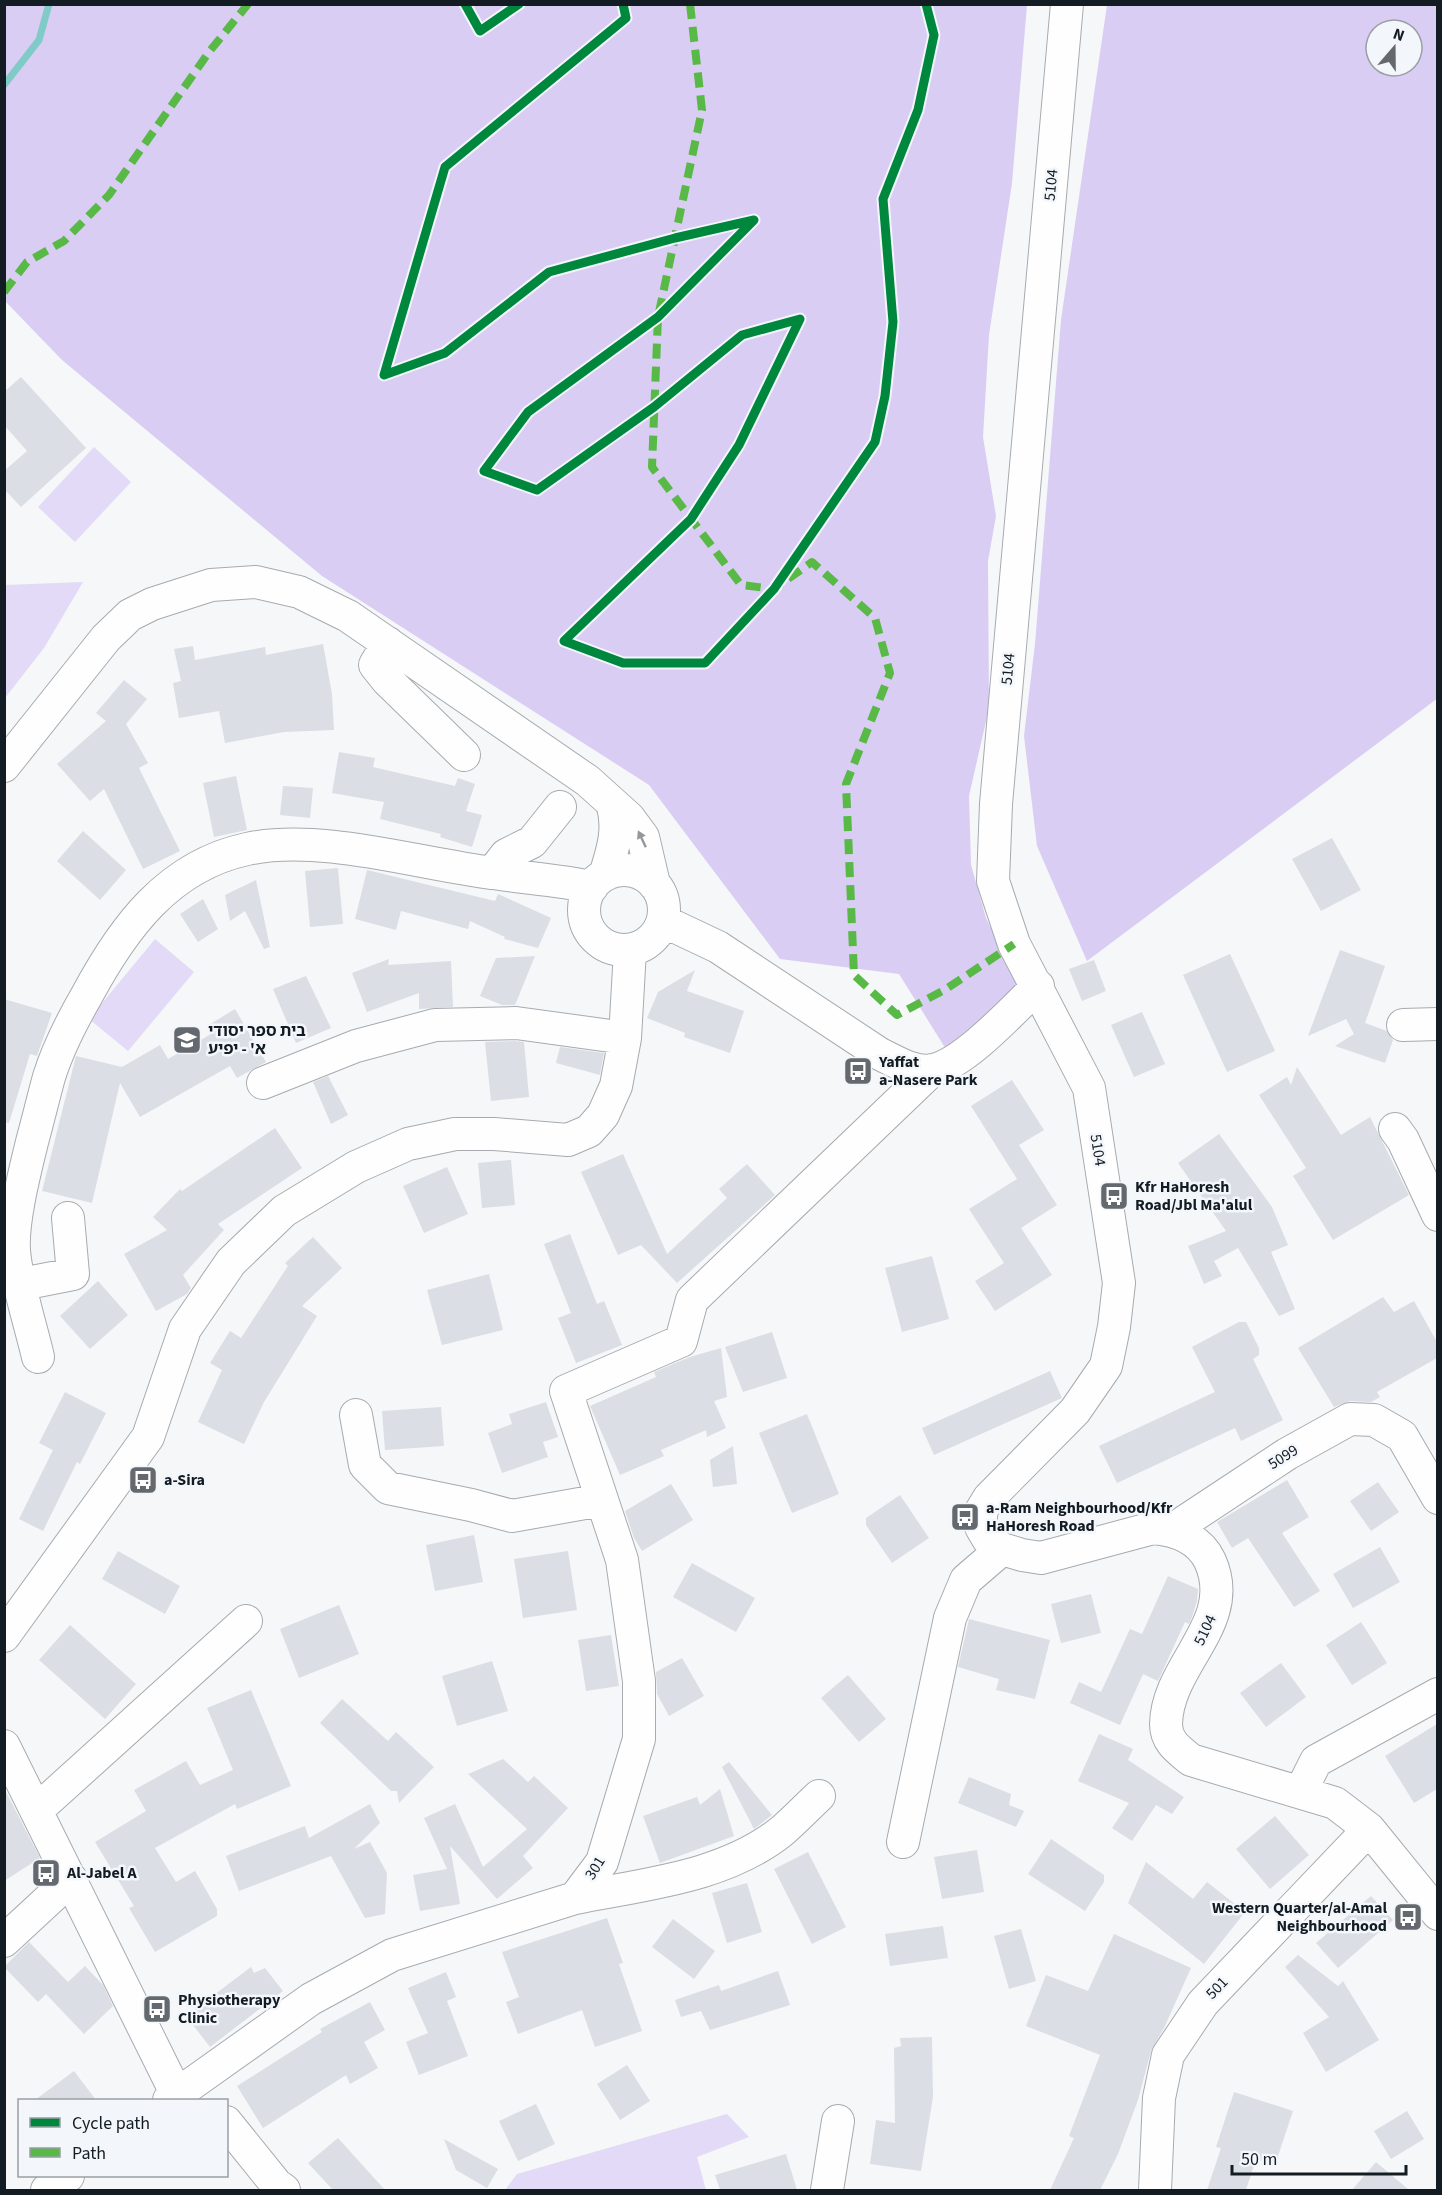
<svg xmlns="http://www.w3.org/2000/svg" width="1442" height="2195" font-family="'Source Sans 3','Noto Sans Hebrew',sans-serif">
	<rect width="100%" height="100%" fill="#f5f7f9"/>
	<path fill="#e2daf6" d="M 94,447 L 131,482 L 75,542 L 38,507 Z
		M 83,582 L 44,648 L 5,698 L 5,585 Z
		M 155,939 L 194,972 L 128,1051 L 89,1019 Z
		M 727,2114 L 749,2137 L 697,2157 L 706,2190 L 505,2190 L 517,2174 Z"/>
	<path fill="#dacdf3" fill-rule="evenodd" d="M 5,5 L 1027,5 L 1012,183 L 989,335 L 983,437 L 996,516 L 988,561 L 989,708 L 969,796 L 971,865 L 986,918 L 1020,988 L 949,1054 L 899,974 L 780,959 L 649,785 L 322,576 L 62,360 L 5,301 Z
		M 1107,5 L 1437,5 L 1438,698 L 1087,961 L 1037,846 L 1024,736 L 1035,644 L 1061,320 ZM 1376,30 L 1412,30 L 1412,66 L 1376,66 Z"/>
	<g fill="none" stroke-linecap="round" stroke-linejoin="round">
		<path stroke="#80cbc8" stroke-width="7" d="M 4,85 L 39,40 L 49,4"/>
	</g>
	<path fill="#dbdee5" d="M 21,377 L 86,448 L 21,507 L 4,489 L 4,471 L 27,451 L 4,425 L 4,392 Z
		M 323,644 L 332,694 L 334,730 L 284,732 L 225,743 L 219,711 L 179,718 L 173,683 L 181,681 L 174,649 L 193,646 L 195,660 L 265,647 L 266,655 Z
		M 124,680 L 147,699 L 126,724 L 148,763 L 139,768 L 180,851 L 143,869 L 104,789 L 90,801 L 57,764 L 106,721 L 96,713 Z
		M 339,752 L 375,758 L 373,767 L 455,786 L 458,778 L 475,784 L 466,811 L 482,815 L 472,847 L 440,837 L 441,834 L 380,819 L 384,802 L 332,793 Z
		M 236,776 L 247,830 L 214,837 L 203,783 Z
		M 283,786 L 313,788 L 310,818 L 280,815 Z
		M 83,831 L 126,870 L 100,900 L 57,861 Z
		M 1332,838 L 1361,890 L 1321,911 L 1292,859 Z
		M 338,868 L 343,924 L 310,927 L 305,871 Z
		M 367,870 L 495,901 L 498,894 L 551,918 L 538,948 L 504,939 L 505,937 L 470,921 L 468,929 L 401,911 L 396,930 L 355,919 Z
		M 256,880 L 270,947 L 264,949 L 245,911 L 230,921 L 225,895 Z
		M 203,899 L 218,929 L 198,942 L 180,914 Z
		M 1340,950 L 1385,966 L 1365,1023 L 1387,1031 L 1393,1040 L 1385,1063 L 1335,1046 L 1354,1034 L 1346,1019 L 1308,1036 Z
		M 1230,954 L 1275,1051 L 1227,1072 L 1183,975 Z
		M 535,956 L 515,1005 L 502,1005 L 480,996 L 496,958 Z
		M 389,959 L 388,965 L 451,961 L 453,1007 L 419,1009 L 419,993 L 367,1012 L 352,973 Z
		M 1094,960 L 1106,991 L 1082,1001 L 1069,969 Z
		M 695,970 L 687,991 L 744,1011 L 730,1053 L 684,1037 L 685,1033 L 647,1018 L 658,992 Z
		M 306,976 L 331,1028 L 296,1043 L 273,989 Z
		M 4,999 L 52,1013 L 37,1056 L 30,1054 L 9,1123 L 4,1122 Z
		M 235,1009 L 266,1062 L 237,1078 L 230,1066 L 140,1117 L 120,1083 L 92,1203 L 42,1191 L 76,1056 L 122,1067 L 160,1045 L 168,1059 L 211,1034 L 207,1026 Z
		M 1142,1012 L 1165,1064 L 1134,1077 L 1111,1025 Z
		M 515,1041 L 524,1042 L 529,1097 L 491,1101 L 485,1042 Z
		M 560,1047 L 604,1053 L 600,1075 L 556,1063 Z
		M 1297,1067 L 1341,1135 L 1370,1117 L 1409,1195 L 1333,1240 L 1293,1176 L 1306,1168 L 1259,1095 L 1287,1077 L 1291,1085 Z
		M 328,1076 L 348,1115 L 331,1124 L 313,1082 Z
		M 1012,1080 L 1044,1130 L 1019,1145 L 1057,1205 L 1021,1228 L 1052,1275 L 995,1311 L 975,1281 L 1004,1263 L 969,1209 L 1017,1179 L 971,1106 Z
		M 275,1128 L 302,1168 L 218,1224 L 224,1230 L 183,1275 L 191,1288 L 187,1294 L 156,1311 L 124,1254 L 167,1230 L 153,1217 L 180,1189 L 182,1191 Z
		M 1219,1134 L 1272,1207 L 1288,1245 L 1271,1252 L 1295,1309 L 1279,1316 L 1238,1248 L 1214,1261 L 1222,1276 L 1204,1284 L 1188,1246 L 1226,1231 L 1178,1163 Z
		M 623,1154 L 667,1254 L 727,1198 L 719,1189 L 747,1164 L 775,1195 L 677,1283 L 641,1245 L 618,1255 L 581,1172 Z
		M 511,1160 L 515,1205 L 482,1208 L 478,1163 Z
		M 447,1167 L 468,1214 L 424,1233 L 403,1186 Z
		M 570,1234 L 597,1304 L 604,1301 L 622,1345 L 576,1363 L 558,1318 L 571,1313 L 544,1244 Z
		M 313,1237 L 342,1268 L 302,1306 L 317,1316 L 264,1402 L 244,1444 L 198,1422 L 222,1370 L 210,1363 L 230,1331 L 241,1338 L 288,1266 L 285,1263 Z
		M 932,1256 L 949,1319 L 902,1332 L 885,1268 Z
		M 489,1274 L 503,1330 L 442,1345 L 427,1290 Z
		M 98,1281 L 128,1315 L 90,1349 L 60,1316 Z
		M 1383,1297 L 1394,1312 L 1414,1301 L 1437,1342 L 1437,1358 L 1377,1392 L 1380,1397 L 1371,1402 L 1350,1401 L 1334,1407 L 1298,1348 Z
		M 1239,1322 L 1246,1322 L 1259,1348 L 1259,1355 L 1253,1359 L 1283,1420 L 1241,1441 L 1235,1428 L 1117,1483 L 1099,1446 L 1215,1392 L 1192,1347 Z
		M 772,1332 L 787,1378 L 743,1392 L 725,1347 Z
		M 721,1348 L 727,1397 L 714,1401 L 726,1428 L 707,1437 L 706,1430 L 661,1450 L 664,1456 L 620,1475 L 590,1406 L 656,1377 L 654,1372 L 690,1357 Z
		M 1050,1371 L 1062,1398 L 934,1455 L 922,1428 Z
		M 65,1392 L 106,1413 L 80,1464 L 77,1462 L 43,1531 L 19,1519 L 53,1450 L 39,1443 Z
		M 546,1402 L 558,1437 L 543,1442 L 548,1457 L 502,1473 L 488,1433 L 512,1424 L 509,1414 Z
		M 441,1407 L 444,1446 L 385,1450 L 382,1411 Z
		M 807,1414 L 839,1494 L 792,1513 L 759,1433 Z
		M 733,1446 L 737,1484 L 713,1487 L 710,1460 Z
		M 1287,1480 L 1309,1517 L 1282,1533 L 1320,1591 L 1294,1607 L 1248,1538 L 1232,1548 L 1217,1522 Z
		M 1378,1482 L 1399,1512 L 1371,1531 L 1350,1501 Z
		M 671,1484 L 693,1520 L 642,1551 L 634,1538 L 625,1511 Z
		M 900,1495 L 929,1538 L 892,1563 L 866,1525 L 866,1518 Z
		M 474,1535 L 483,1582 L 435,1591 L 426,1545 Z
		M 1380,1547 L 1400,1582 L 1353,1608 L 1333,1574 Z
		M 118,1551 L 180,1586 L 165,1614 L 102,1579 Z
		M 568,1551 L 577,1610 L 523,1618 L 514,1559 Z
		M 692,1563 L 755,1598 L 736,1632 L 673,1597 Z
		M 1168,1576 L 1198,1589 L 1197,1601 L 1192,1617 L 1189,1624 L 1185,1622 L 1158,1681 L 1143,1674 L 1120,1725 L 1070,1703 L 1079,1682 L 1101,1692 L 1130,1629 L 1142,1634 Z
		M 1091,1594 L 1101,1633 L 1061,1643 L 1051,1604 Z
		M 339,1605 L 359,1654 L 299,1678 L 280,1629 Z
		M 969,1619 L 1050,1640 L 1035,1699 L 996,1690 L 999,1679 L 958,1667 Z
		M 1361,1622 L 1387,1663 L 1352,1685 L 1326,1645 Z
		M 70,1625 L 136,1684 L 105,1719 L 39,1660 Z
		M 611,1635 L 619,1686 L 586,1691 L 578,1640 Z
		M 682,1658 L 704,1696 L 669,1716 L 657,1694 L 656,1672 Z
		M 492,1661 L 508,1711 L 457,1726 L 442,1676 Z
		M 1281,1663 L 1306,1697 L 1266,1727 L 1240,1693 Z
		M 848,1675 L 886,1719 L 859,1742 L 821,1698 Z
		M 251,1690 L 291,1786 L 237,1809 L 235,1804 L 155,1848 L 176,1882 L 195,1871 L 217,1909 L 217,1916 L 155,1952 L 129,1908 L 134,1906 L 95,1842 L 146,1811 L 134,1790 L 186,1761 L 200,1785 L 233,1770 L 207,1708 Z
		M 342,1699 L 388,1741 L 396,1732 L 434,1767 L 399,1803 L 397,1791 L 391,1791 L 320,1723 Z
		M 1437,1724 L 1437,1789 L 1414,1803 L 1385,1756 Z
		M 1099,1734 L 1133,1749 L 1128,1760 L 1184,1797 L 1172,1814 L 1156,1805 L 1132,1841 L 1112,1828 L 1129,1803 L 1078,1781 Z
		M 503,1759 L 528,1782 L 534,1776 L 568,1808 L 523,1856 L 533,1868 L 497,1899 L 450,1846 L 460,1904 L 420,1911 L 413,1875 L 447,1869 L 424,1818 L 455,1804 L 483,1867 L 527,1829 L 468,1774 Z
		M 729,1762 L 772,1815 L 754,1829 L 722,1767 Z
		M 969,1777 L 1011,1794 L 1009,1805 L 1024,1811 L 1016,1827 L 958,1803 Z
		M 4,1788 L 40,1858 L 4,1881 Z
		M 720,1789 L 734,1836 L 660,1863 L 643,1816 L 697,1797 L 700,1805 Z
		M 370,1804 L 380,1823 L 354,1849 L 370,1842 L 387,1873 L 385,1914 L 365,1918 L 331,1856 L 239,1891 L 226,1856 L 305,1826 L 309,1838 Z
		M 1275,1816 L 1309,1855 L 1270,1889 L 1236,1849 Z
		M 1051,1839 L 1104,1875 L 1104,1882 L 1085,1911 L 1028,1874 Z
		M 977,1850 L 984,1892 L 942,1899 L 934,1857 Z
		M 808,1852 L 846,1927 L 812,1944 L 774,1869 Z
		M 1146,1862 L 1193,1899 L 1207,1882 L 1245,1912 L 1204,1964 L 1128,1903 Z
		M 747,1883 L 762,1932 L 727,1943 L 712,1893 Z
		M 1371,1896 L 1393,1920 L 1338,1968 L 1316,1943 Z
		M 607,1918 L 623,1963 L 619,1964 L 642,2031 L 595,2047 L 582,2010 L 518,2034 L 506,2002 L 519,1997 L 502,1952 Z
		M 673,1919 L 715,1951 L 694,1979 L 652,1947 Z
		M 943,1926 L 948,1958 L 890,1966 L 885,1934 Z
		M 1021,1929 L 1036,1981 L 1009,1989 L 994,1936 Z
		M 1114,1934 L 1191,1968 L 1164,2028 L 1151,2051 L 1138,2100 L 1118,2154 L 1100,2190 L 1050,2190 L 1074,2138 L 1069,2136 L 1100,2055 L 1026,2026 L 1046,1975 L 1088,1991 Z
		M 29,1942 L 68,1982 L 85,1966 L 103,1985 L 113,2006 L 84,2034 L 46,1994 L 38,2002 L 4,1967 Z
		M 1298,1955 L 1338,1986 L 1343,1981 L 1379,2040 L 1326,2072 L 1303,2033 L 1329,2017 L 1285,1967 Z
		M 251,1967 L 254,1973 L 265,1968 L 283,1991 L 210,2047 L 186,2016 Z
		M 778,1971 L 790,2005 L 710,2030 L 701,2011 L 681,2017 L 675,2000 L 719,1985 L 721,1991 Z
		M 446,1972 L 456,1997 L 447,2001 L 468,2056 L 419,2075 L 406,2042 L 428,2033 L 408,1988 Z
		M 370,2002 L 385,2030 L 364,2042 L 378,2068 L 350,2084 L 346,2075 L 263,2128 L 237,2086 L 322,2032 L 320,2029 Z
		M 932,2037 L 933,2097 L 921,2171 L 870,2164 L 876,2120 L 895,2123 L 894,2048 L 901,2046 L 900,2038 Z
		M 627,2065 L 650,2101 L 620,2120 L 597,2084 Z
		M 74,2071 L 96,2100 L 35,2100 Z
		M 1234,2092 L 1293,2111 L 1275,2165 L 1256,2159 L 1246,2190 L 1207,2190 L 1221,2148 L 1216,2147 Z
		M 536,2104 L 555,2144 L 518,2161 L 499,2121 Z
		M 1407,2111 L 1424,2139 L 1391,2159 L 1374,2131 Z
		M 338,2138 L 385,2190 L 333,2190 L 308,2163 Z
		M 444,2139 L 498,2169 L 487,2188 L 456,2170 Z
		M 786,2154 L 797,2190 L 720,2190 L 715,2175 Z
		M 1376,2162 L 1409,2190 L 1352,2190 Z"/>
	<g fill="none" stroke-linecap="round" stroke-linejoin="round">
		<g stroke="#a7abaf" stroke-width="34">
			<path id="minor" d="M 1067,4 L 996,804 L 993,881 L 1014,944 L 1089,1088 L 1119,1283 L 1114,1327 L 1106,1366 L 1075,1411 L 989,1498 L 981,1511 L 981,1527 L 988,1539 L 1002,1549 L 1022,1555 L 1041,1558 L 1153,1528 C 1176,1530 1200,1539 1210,1561 C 1238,1623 1167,1664 1166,1724 C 1166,1742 1179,1750 1191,1760 L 1335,1803 L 1369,1829 L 1438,1914
				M 388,643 L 375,665 L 387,680 L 464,755
				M 4,766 L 106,638 L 130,615 L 152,604 L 211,585 L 256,582 L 299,592 L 348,616 L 588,781 L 629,818 L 643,837 L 654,884
				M584 910a40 40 0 1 1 80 0a40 40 0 1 1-80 0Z
				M 492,873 L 506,855 L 532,842 L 560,807
				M 605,875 C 613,850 620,828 612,803
				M 663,921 L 718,947 L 880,1054 C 895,1061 915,1074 933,1070 C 965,1063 1014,1009 1038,986
				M 1403,1025 L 1438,1024
				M 263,1083 L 356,1046 L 435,1025 L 516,1023 L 625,1038
				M 1395,1129 L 1403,1140 L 1438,1215
				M 22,1284 L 73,1274 L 68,1218
				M 38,1357 C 31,1326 16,1281 14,1250 C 12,1221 25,1171 32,1142 C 38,1120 43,1099 49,1077 C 58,1048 72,1021 87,995 C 123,928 168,866 247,849 C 320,833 419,864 493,873 C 526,878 559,880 592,887
				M 356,1415 L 365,1465 L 388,1488 L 471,1505 L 512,1516 L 602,1500
				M 1172,1530 L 1287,1454 L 1350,1419 L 1374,1420 L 1402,1436 L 1438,1498
				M 4,1636 L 148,1437 L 185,1329 L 231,1262 L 284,1211 L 356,1167 L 408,1144 L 455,1134 L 494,1134 L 568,1140 L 589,1131 L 603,1115 L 616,1086 L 625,1038 L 630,950
				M 4,1746 L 177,2095
				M 1301,1791 L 1316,1761 L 1438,1694
				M 37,1810 L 246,1621
				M 903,1842 L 950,1618 L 966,1580 L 1002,1549
				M 575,1898 C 645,1884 725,1877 782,1831 C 795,1820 807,1807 819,1796
				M 4,1941 L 71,1879
				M 169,2100 L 311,1999 L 392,1955 L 575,1898 L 602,1862 L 639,1739 L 639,1681 L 622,1560 L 566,1391 L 681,1341 L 692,1300 L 932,1070
				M 226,2122 L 276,2184 L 284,2190
				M 47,2190 L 68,2176
				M 827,2190 L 838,2121
				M 1155,2190 L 1159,2098 L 1168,2055 L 1203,2003 L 1369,1829"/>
		</g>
		<use href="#minor" stroke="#fefefe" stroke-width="32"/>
		<path stroke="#58b947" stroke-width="8" stroke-dasharray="15 8" stroke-linecap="butt" d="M 690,4 L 702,110 L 658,317 L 652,467 L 741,585 L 774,589 L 812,562 L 875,618 L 890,673 L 846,784 L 854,975 L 897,1015 L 946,989 L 1014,944
			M 4,292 L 27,262 L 64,241 L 109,195 L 209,52 L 248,4"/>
		<g stroke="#f3f7fb" stroke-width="13">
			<path id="cycleway" d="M 465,4 L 480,31 L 519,4
				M 623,4 L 626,18 L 445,167 L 384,375 L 445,353 L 549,272 L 675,238 L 754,220 L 658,317 L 528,412 L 484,471 L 537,490 L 654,407 L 742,335 L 800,319 L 739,445 L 691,519 L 564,641 L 623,663 L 705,663 L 774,589 L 875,442 L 885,396 L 893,322 L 883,199 L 918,110 L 934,35 L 926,4"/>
		</g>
		<use href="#cycleway" stroke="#00873e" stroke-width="9"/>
	</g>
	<defs><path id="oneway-solid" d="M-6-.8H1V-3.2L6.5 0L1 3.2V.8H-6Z" transform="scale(1.5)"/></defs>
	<use fill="#95989b" href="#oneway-solid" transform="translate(642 839) rotate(-115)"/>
	<defs>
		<g id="school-square" transform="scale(1.5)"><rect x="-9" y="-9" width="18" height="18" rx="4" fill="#63696e" stroke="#f3f7fb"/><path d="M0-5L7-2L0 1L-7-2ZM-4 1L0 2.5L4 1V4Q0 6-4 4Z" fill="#fff"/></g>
		<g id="bus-square" transform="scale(1.5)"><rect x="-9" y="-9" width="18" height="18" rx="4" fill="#63696e" stroke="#f3f7fb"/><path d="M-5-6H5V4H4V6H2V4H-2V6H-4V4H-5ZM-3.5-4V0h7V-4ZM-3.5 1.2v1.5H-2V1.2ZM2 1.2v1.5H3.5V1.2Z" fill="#fff"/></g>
	</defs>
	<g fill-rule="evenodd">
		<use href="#school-square" x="187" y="1040"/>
		<use href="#bus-square" x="858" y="1071"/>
		<use href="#bus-square" x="1114" y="1196"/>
		<use href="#bus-square" x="143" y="1480"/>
		<use href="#bus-square" x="965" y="1517"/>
		<use href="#bus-square" x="46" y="1873"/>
		<use href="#bus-square" x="1408" y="1917"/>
		<use href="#bus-square" x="157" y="2009"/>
	</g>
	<g text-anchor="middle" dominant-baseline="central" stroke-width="5" stroke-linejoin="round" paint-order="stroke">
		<g font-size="16" fill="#141c23" stroke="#f3f7fb">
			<text transform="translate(1051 185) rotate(-85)">5104</text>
			<text transform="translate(1008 669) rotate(-85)">5104</text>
			<text transform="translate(1098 1150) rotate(81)">5104</text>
			<text transform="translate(1283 1457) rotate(-32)">5099</text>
			<text transform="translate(1205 1630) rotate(-65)">5104</text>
			<text transform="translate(595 1868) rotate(-58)">301</text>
			<text transform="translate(1217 1988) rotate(-46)">501</text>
		</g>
		<g font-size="16" font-weight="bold" fill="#141c23" stroke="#f3f7fb" text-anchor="start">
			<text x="208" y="1031">בית ספר יסודי<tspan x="208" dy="18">א' - יפיע</tspan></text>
			<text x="879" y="1062">Yaffat<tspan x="879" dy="18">a-Nasere Park</tspan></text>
			<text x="1135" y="1187">Kfr HaHoresh<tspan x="1135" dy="18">Road/Jbl Ma'alul</tspan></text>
			<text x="164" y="1480">a-Sira</text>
			<text x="986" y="1508">a-Ram Neighbourhood/Kfr<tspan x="986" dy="18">HaHoresh Road</tspan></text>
			<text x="67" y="1873">Al-Jabel A</text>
			<text x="1387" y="1908" text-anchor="end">Western Quarter/al-Amal<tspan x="1387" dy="18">Neighbourhood</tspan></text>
			<text x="178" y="2000">Physiotherapy<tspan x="178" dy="18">Clinic</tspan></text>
		</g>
	</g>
	<rect width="1442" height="2195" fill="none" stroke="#141c23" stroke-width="12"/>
	<rect x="18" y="2099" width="210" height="78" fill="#f3f7fb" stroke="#9a9fa5" stroke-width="1.5"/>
	<rect x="30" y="2118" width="30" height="9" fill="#00873e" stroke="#9a9fa5" stroke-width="1.5"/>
	<text x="72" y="2129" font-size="18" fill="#141c23">Cycle path</text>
	<rect x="30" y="2148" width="30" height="9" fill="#58b947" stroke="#9a9fa5" stroke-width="1.5"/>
	<text x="72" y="2159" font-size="18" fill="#141c23">Path</text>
	<g transform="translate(1394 48) rotate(20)"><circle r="28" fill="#f3f7fb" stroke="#9a9fa5" stroke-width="1.5"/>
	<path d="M0-4.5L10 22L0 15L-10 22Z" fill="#63696e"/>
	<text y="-9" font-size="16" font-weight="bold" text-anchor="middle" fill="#141c23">N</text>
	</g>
	<path d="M1232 2165v9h174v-9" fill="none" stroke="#141c23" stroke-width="3"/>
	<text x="1241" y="2165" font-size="18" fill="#141c23" stroke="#f3f7fb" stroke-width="4.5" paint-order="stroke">50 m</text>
</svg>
